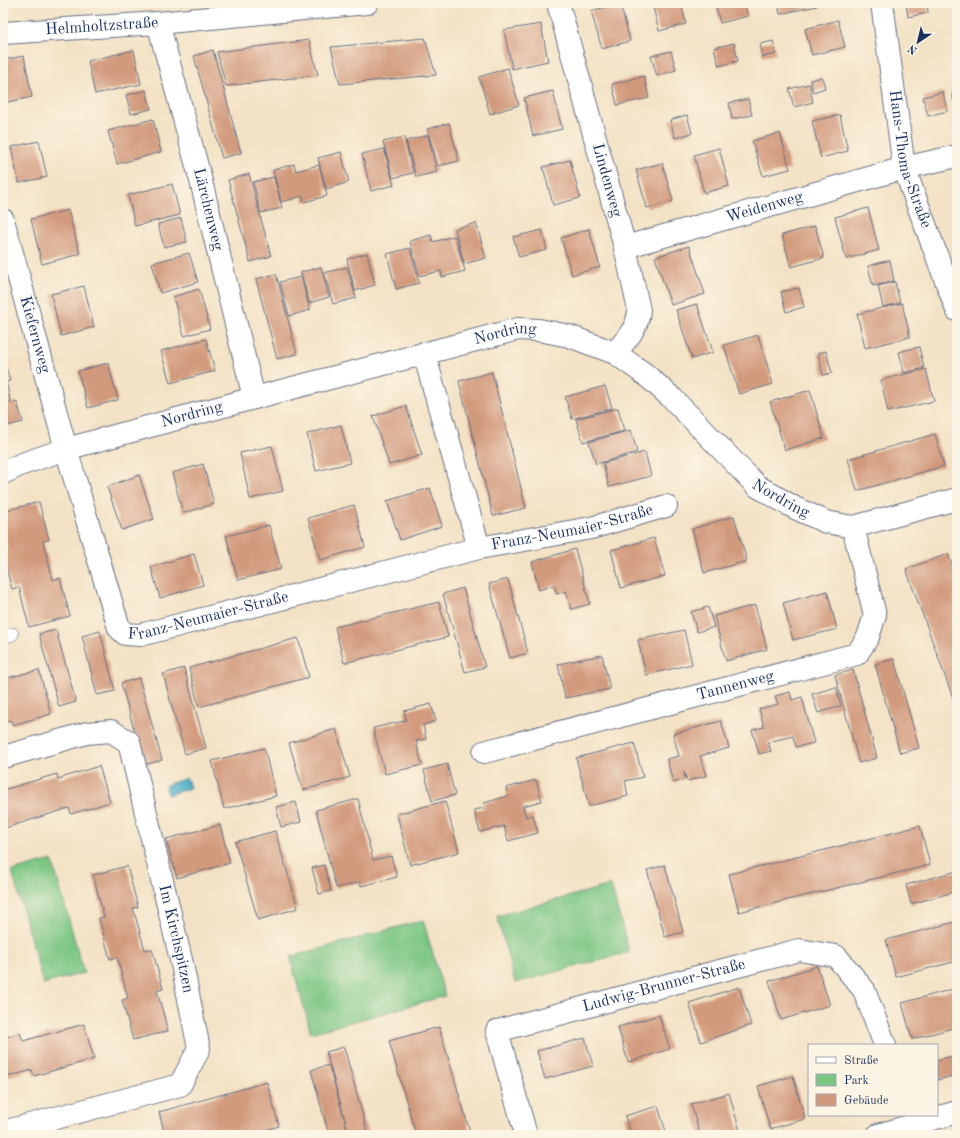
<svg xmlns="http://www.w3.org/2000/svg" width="960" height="1138" font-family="'Old Standard TT',serif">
	<rect width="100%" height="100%" fill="#fcf5e5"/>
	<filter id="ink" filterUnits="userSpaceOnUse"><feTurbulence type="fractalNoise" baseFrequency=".025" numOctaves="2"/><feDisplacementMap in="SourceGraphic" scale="8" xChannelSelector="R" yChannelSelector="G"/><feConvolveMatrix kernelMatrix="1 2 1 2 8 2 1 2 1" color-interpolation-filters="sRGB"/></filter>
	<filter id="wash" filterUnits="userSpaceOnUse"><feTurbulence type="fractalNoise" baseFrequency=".012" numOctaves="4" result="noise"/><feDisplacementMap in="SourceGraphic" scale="16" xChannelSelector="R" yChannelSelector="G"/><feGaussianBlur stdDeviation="0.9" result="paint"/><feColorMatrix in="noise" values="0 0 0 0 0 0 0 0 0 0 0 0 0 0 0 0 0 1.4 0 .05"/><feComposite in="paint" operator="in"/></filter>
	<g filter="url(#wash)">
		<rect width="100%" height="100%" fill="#f3e2c5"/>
		<path fill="#7cc684" stroke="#4c7a71" d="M 52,860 L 84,973 L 43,984 L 12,871 Z
			M 611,885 L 629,952 L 515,983 L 497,916 Z
			M 423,920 L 445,996 L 311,1033 L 290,957 Z"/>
		<path fill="#43a9c3" stroke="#2f6c90" d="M 187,778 L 190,788 L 168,795 L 165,785 Z"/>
		<g id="blocks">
			<path fill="#d29a7d" d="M 620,3 L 630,41 L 602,49 L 591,11 Z
				M 652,3 L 681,3 L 686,24 L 659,31 Z
				M 715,3 L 744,3 L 748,16 L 720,23 Z
				M 778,3 L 816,3 L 817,6 L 780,14 Z
				M 906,3 L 927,3 L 928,13 L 908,17 Z
				M 838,20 L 845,47 L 812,55 L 805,29 Z
				M 541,24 L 548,61 L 512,69 L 504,30 Z
				M 425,38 L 436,75 L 340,84 L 331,47 Z
				M 309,40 L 318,75 L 226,86 L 217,52 Z
				M 773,41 L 776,54 L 763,57 L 760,44 Z
				M 734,43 L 738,61 L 719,66 L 714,48 Z
				M 134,50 L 141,84 L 95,94 L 88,61 Z
				M 213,50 L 241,153 L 222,158 L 194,56 Z
				M 671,51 L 676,70 L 657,76 L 651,56 Z
				M 24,56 L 32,97 L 3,103 L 3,60 Z
				M 508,68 L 519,105 L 490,114 L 479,77 Z
				M 644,76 L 649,98 L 617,105 L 612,84 Z
				M 822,77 L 825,88 L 813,92 L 810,80 Z
				M 809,84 L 813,102 L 794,107 L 789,89 Z
				M 146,90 L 151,109 L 131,114 L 126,95 Z
				M 553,91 L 562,129 L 533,136 L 524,98 Z
				M 943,92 L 947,111 L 928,116 L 923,97 Z
				M 957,92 L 957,111 L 956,111 L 952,93 Z
				M 748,99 L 752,115 L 732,119 L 729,103 Z
				M 687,115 L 692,133 L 675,138 L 670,120 Z
				M 840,115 L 848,151 L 821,158 L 812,121 Z
				M 153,119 L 161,152 L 117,164 L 108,131 Z
				M 449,123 L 459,161 L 438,166 L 427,129 Z
				M 780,133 L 790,169 L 763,176 L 752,141 Z
				M 428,135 L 437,172 L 416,177 L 406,141 Z
				M 404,137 L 413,173 L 393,178 L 383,142 Z
				M 39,141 L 47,177 L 19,183 L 11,147 Z
				M 719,148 L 729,186 L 704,193 L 694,155 Z
				M 384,149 L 394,185 L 371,191 L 362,154 Z
				M 341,152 L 349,182 L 326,189 L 318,158 Z
				M 570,160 L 580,198 L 553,205 L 543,167 Z
				M 662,163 L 673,201 L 647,208 L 636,170 Z
				M 294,164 L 296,171 L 319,165 L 327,196 L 304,202 L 303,196 L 281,202 L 273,170 Z
				M 249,174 L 271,256 L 250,262 L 228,180 Z
				M 274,177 L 282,208 L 261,213 L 253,182 Z
				M 172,184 L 180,215 L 135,226 L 128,195 Z
				M 868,208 L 879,250 L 846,259 L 835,217 Z
				M 68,210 L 80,254 L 42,264 L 31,219 Z
				M 181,218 L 187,242 L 164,247 L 158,224 Z
				M 476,223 L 486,258 L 464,264 L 455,229 Z
				M 815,226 L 824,258 L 791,267 L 782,235 Z
				M 589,229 L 600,267 L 572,275 L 561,238 Z
				M 542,230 L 547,250 L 519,257 L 513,237 Z
				M 431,235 L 433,242 L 455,236 L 465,271 L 442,277 L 441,271 L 419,276 L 410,241 Z
				M 689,246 L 705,294 L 671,305 L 655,257 Z
				M 410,248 L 419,283 L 396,289 L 387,254 Z
				M 189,253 L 198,282 L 160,293 L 152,263 Z
				M 367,253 L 375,285 L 355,291 L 347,259 Z
				M 890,260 L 894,281 L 873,286 L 868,266 Z
				M 321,267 L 329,297 L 309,303 L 301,272 Z
				M 347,267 L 356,298 L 333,304 L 324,273 Z
				M 276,274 L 297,354 L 277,359 L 256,279 Z
				M 301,277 L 310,310 L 289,316 L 280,282 Z
				M 895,282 L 900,303 L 883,307 L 878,286 Z
				M 84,286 L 94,327 L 61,336 L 51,294 Z
				M 799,288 L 804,307 L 786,312 L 781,292 Z
				M 199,289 L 210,329 L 184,336 L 173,297 Z
				M 902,303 L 910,337 L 865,348 L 857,314 Z
				M 697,304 L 713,352 L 692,359 L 676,310 Z
				M 758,335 L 773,384 L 739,394 L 724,345 Z
				M 206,339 L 215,371 L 170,383 L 161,351 Z
				M 919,347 L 924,368 L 904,373 L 899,352 Z
				M 826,351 L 832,373 L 823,375 L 818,353 Z
				M 3,361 L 4,361 L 10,381 L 6,382 L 11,403 L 17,402 L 23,422 L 3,427 Z
				M 108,363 L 118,400 L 88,408 L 78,371 Z
				M 926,369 L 934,401 L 888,412 L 881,380 Z
				M 492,372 L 526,508 L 493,516 L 459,381 Z
				M 605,386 L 612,408 L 572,419 L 565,397 Z
				M 810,390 L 824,438 L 785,450 L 770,402 Z
				M 406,406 L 422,455 L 389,465 L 373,416 Z
				M 618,408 L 624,431 L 583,442 L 576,419 Z
				M 341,425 L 350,463 L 316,471 L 307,434 Z
				M 631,430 L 637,452 L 596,464 L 589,442 Z
				M 935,434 L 944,466 L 857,491 L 848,459 Z
				M 272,446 L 283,491 L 250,499 L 240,453 Z
				M 645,452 L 651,476 L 609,487 L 603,463 Z
				M 203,464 L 214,504 L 183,513 L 172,473 Z
				M 139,475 L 154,519 L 122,530 L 107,487 Z
				M 430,488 L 442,526 L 400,540 L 387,501 Z
				M 39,502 L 49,540 L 43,541 L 53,580 L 60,578 L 70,616 L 29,627 L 19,587 L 12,589 L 3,557 L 3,551 L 8,550 L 3,531 L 3,511 Z
				M 354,505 L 365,547 L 320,560 L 308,518 Z
				M 734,516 L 747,561 L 704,573 L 692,529 Z
				M 269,525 L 281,569 L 238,580 L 226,536 Z
				M 654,538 L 665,576 L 621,588 L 611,550 Z
				M 575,549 L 590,604 L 571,609 L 566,591 L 557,594 L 554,585 L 539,590 L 532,562 Z
				M 194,554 L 203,585 L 160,598 L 151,567 Z
				M 948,554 L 957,578 L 957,709 L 906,569 Z
				M 508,579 L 528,653 L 510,658 L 489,584 Z
				M 463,588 L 485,667 L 465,672 L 443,594 Z
				M 827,591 L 837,629 L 793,640 L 783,603 Z
				M 439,602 L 448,637 L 344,663 L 335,627 Z
				M 755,605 L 767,649 L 726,661 L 714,616 Z
				M 708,607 L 714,627 L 697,632 L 691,612 Z
				M 56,630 L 76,702 L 59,707 L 39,634 Z
				M 684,630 L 692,664 L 646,675 L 638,640 Z
				M 100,631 L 115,691 L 97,695 L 82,636 Z
				M 298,638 L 309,677 L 199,707 L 189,668 Z
				M 602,655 L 610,689 L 565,698 L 558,664 Z
				M 894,659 L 919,748 L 900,753 L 875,664 Z
				M 184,668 L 206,748 L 185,754 L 163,674 Z
				M 39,670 L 51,714 L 12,725 L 11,720 L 3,722 L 3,679 Z
				M 853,670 L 877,758 L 859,763 L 835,675 Z
				M 139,678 L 162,760 L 144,765 L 121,683 Z
				M 836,687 L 841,706 L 818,713 L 812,694 Z
				M 790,692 L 792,700 L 802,697 L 814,743 L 796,747 L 793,736 L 768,742 L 771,751 L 759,754 L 752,730 L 764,727 L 759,709 L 778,704 L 775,696 Z
				M 431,704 L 436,721 L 423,725 L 426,739 L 416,741 L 422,765 L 385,774 L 373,728 L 404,721 L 406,720 L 404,711 Z
				M 721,721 L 729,748 L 700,756 L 706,776 L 687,781 L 684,772 L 685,779 L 673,783 L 667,759 L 679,756 L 673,734 Z
				M 336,729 L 350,777 L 303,790 L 289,743 Z
				M 634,743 L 643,777 L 625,781 L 628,796 L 589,806 L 576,758 Z
				M 264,748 L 276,796 L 224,809 L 212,761 Z
				M 447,764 L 455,795 L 432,801 L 424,770 Z
				M 99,766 L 110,802 L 71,814 L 69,808 L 5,828 L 3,823 L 3,790 L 57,774 L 58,779 Z
				M 536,780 L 542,801 L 523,806 L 526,817 L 533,815 L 538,833 L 508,841 L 504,826 L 480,832 L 474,810 L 485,808 L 484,803 L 508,796 L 506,788 Z
				M 358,799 L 373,860 L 391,856 L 397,877 L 361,886 L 360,882 L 336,888 L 316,810 Z
				M 445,801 L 459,852 L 410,865 L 397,814 Z
				M 296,802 L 301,822 L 281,827 L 276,807 Z
				M 220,825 L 230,863 L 177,878 L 166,839 Z
				M 920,826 L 930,865 L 739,912 L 729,874 Z
				M 275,831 L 298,908 L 258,920 L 235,842 Z
				M 324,865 L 331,891 L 319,894 L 312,868 Z
				M 665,865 L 683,932 L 665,937 L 647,870 Z
				M 127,866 L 138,907 L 133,908 L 145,950 L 152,949 L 163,989 L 157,991 L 168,1031 L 133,1040 L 122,1000 L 128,998 L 117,957 L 110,959 L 99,918 L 104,917 L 93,875 Z
				M 957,871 L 957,891 L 911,904 L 906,885 Z
				M 955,922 L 957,932 L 957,961 L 896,977 L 886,940 Z
				M 817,966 L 830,1005 L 781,1020 L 769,981 Z
				M 739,987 L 751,1025 L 701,1042 L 689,1003 Z
				M 957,988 L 957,1027 L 912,1039 L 902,1003 Z
				M 659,1015 L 670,1049 L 628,1062 L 618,1027 Z
				M 84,1024 L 94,1059 L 34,1076 L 32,1070 L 3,1078 L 3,1038 L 20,1033 L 23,1041 Z
				M 439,1027 L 471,1135 L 416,1135 L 389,1041 Z
				M 585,1038 L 593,1066 L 545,1079 L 537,1051 Z
				M 344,1047 L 368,1135 L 349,1135 L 326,1052 Z
				M 957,1055 L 957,1075 L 937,1080 L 937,1060 Z
				M 329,1065 L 349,1135 L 329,1135 L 311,1070 Z
				M 793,1076 L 805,1119 L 770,1129 L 758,1086 Z
				M 267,1082 L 279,1126 L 249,1135 L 165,1135 L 159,1112 Z
				M 729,1093 L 741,1135 L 700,1135 L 691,1104 Z
				M 658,1106 L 667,1135 L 631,1135 L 625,1116 Z"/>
		</g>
	</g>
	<g filter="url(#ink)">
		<use href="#blocks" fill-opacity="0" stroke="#676e82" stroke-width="1"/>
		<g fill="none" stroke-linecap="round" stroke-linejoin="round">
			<g stroke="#676e82" stroke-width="14">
				<path id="lane" d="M 3,637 L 12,634"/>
			</g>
			<g stroke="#676e82" stroke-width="24">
				<g id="street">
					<path id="s1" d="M 558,3 L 625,247 L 639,310 C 638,328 626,340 615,353"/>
					<path id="s2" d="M 882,3 L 904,168 L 957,310"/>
					<path id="s3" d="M 158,23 L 200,177 L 254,398"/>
					<path id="s4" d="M 3,33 L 158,23 L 367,3"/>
					<path id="s5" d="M 3,220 L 66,449 L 116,618 L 119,628 L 125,634 L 140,635 L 479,548 L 591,528 L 666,506"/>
					<path id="s6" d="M 625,247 L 904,168 L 957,156"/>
					<path d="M 424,353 L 479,548"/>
					<path id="s7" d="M 3,473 L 22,464 L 66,449 L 254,398 L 518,329 L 539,330 L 569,336 L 615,353 L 646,375 L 673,399 L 757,486 L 795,508 L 826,522 L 853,527 L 957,499"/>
					<path id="s8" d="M 484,752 L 857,654 L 868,637 L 875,615 L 853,527"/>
					<path id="s9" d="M 3,757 L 87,733 L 111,731 L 129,742 L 182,964 L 199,1049 L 180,1085 L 3,1132"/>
					<path id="s10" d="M 526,1135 L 497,1031 L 659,987 L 799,950 L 836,956 L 864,990 L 885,1045"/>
					<path d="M 878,1135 L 957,1112"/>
				</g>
			</g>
			<use href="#lane" stroke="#fff" stroke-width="13"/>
			<use href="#street" stroke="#fff" stroke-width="22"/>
		</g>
	</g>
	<g text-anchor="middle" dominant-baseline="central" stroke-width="3" stroke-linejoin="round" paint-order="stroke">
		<g font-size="16" fill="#1b2f5e" stroke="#fcf5e5">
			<text stroke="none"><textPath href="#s4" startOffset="99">Helmholtzstraße</textPath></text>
			<text stroke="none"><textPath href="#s2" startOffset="159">Hans-Thoma-Straße</textPath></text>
			<text stroke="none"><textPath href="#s1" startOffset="184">Lindenweg</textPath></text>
			<text stroke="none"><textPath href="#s6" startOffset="145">Weidenweg</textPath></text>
			<text stroke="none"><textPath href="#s3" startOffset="193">Lärchenweg</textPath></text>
			<text stroke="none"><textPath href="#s5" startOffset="119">Kiefernweg</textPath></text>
			<text stroke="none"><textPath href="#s7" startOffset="522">Nordring</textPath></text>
			<text stroke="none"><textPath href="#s7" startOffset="198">Nordring</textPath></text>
			<text stroke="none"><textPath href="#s7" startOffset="858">Nordring</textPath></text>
			<text stroke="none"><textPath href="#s5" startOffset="893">Franz-Neumaier-Straße</textPath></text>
			<text stroke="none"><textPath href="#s5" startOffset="518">Franz-Neumaier-Straße</textPath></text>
			<text stroke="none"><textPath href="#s8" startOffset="260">Tannenweg</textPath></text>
			<text stroke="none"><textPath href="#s9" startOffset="335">Im Kirchspitzen</textPath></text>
			<text stroke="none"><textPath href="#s10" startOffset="281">Ludwig-Brunner-Straße</textPath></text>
		</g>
	</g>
	<rect width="960" height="1138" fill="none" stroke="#fcf5e5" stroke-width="16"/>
	<rect x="808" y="1044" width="130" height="72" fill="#fcf5e5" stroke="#a2a6af"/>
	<rect x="816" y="1057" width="20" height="6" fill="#ffffff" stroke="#a2a6af"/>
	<text x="844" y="1064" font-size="12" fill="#1b2f5e">Straße</text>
	<rect x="816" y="1074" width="20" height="12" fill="#7cc684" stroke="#a2a6af"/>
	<text x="844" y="1084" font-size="12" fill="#1b2f5e">Park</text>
	<rect x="816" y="1094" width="20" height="12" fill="#d29a7d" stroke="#a2a6af"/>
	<text x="844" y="1104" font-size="12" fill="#1b2f5e">Gebäude</text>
	<g transform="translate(918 42) rotate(215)" stroke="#fcf5e5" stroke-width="3" paint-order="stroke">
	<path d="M0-3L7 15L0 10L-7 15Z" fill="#1b2f5e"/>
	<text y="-6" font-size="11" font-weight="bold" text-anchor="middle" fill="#1b2f5e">N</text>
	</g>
</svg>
